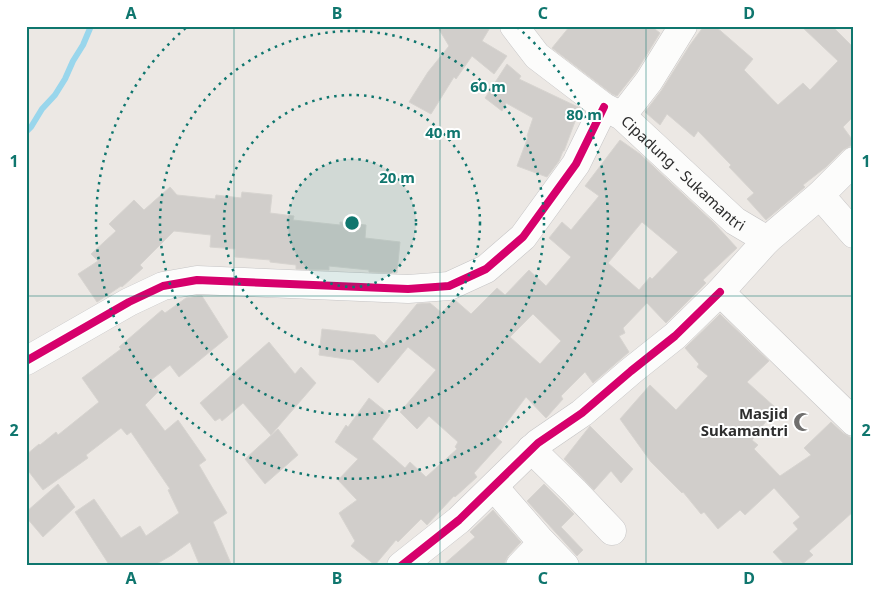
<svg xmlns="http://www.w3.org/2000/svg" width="880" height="592" font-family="'Noto Sans',sans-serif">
	<rect width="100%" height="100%" fill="#ece8e4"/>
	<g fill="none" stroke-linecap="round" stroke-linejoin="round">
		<path stroke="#99d6ec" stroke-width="6" d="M 26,132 L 31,127 L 42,109 L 55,95 L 65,79 L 73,61 L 83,45 L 91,26"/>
	</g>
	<path fill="#d1cecb" stroke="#d7d4d0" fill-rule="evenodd" d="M 437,26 L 491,26 L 482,41 L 507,56 L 494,74 L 472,56 L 456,79 L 454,77 L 431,114 L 409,102 L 428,72 L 449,46 Z
		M 570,26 L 651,26 L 660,33 L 636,72 L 617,96 L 612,94 L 552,48 Z
		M 704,26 L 715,26 L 753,59 L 744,70 L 778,105 L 803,83 L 810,90 L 838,61 L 801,26 L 832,26 L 852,46 L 854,45 L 854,116 L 843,127 L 854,142 L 854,145 L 850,146 L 843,150 L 826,167 L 803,185 L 805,187 L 766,220 L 747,199 L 754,193 L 729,167 L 731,165 L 698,131 L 694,137 L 667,114 L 660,125 L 645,112 L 661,91 L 690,45 Z
		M 507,64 L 521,76 L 519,79 L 580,108 L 564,151 L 563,151 L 559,161 L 547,177 L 517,166 L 528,137 L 527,136 L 533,118 L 506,103 L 502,111 L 485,98 Z
		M 620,140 L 640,154 L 714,223 L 737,248 L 703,280 L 706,283 L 666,323 L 647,303 L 623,328 L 625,333 L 619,336 L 629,352 L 593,383 L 585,372 L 561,396 L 563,399 L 546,418 L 526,397 L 496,437 L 502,442 L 474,473 L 477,477 L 455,497 L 454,496 L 427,525 L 421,519 L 398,542 L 396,540 L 375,565 L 351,546 L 355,541 L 339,513 L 357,500 L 338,480 L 358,459 L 335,442 L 346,425 L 348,427 L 369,398 L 390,415 L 372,439 L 405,468 L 410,462 L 426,477 L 457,449 L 455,447 L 458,442 L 429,416 L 417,429 L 400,412 L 436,370 L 408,347 L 378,383 L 353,360 L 319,355 L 322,329 L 375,335 L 384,344 L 417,304 L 430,303 L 442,313 L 452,301 L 455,300 L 471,314 L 497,288 L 505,295 L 529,270 L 546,286 L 571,257 L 549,238 L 562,222 L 571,230 L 599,196 L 585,186 ZM 642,222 L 678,252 L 652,279 L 650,277 L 639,290 L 608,263 ZM 533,314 L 561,341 L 540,364 L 510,337 Z
		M 170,187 L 177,195 L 215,199 L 216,195 L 241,198 L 242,192 L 272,195 L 270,213 L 294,216 L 293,220 L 340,225 L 340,222 L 366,225 L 365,238 L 400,242 L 397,273 L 369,272 L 369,270 L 329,266 L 329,270 L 296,269 L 296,265 L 270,262 L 270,260 L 235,257 L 235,249 L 210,247 L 211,235 L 174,231 L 140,265 L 143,268 L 122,287 L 121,286 L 97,302 L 78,274 L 98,261 L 91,254 L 116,231 L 109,224 L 134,200 L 144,210 Z
		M 198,296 L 202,296 L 228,337 L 179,377 L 170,365 L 151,380 L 159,391 L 145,405 L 165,431 L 178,420 L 206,460 L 199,465 L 227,513 L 213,522 L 232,566 L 200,566 L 190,542 L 172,555 L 153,566 L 110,566 L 75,512 L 94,499 L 121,538 L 140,526 L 146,536 L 179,513 L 168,490 L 170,489 L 131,432 L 127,435 L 121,428 L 86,455 L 88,458 L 43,490 L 26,468 L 26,455 L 39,444 L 40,445 L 56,432 L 58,435 L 99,402 L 82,378 L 121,349 L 119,347 L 162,310 L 165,313 L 186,298 Z
		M 720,314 L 769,361 L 747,382 L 776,408 L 752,440 L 758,445 L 754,449 L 780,476 L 811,455 L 804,448 L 831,422 L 843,433 L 850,437 L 854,441 L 854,511 L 809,551 L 813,555 L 800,566 L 786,566 L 773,552 L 798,529 L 793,523 L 800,517 L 774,488 L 745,515 L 740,510 L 718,529 L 704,512 L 701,514 L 683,492 L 682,493 L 651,462 L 620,419 L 650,385 L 676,410 L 708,376 L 697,367 L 699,364 L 685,348 Z
		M 269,342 L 295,374 L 301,367 L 316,383 L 271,435 L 243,403 L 222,421 L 220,418 L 215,421 L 200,403 Z
		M 590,426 L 633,469 L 621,483 L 611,471 L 594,490 L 564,459 Z
		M 278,429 L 298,455 L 265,484 L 245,459 Z
		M 58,484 L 75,507 L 43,537 L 26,517 L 26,512 Z
		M 544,484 L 574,514 L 561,527 L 583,550 L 577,556 L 527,501 Z
		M 493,510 L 521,542 L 508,556 L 505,562 L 505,566 L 442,566 L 475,537 L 470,532 Z"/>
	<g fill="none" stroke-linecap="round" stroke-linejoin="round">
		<g stroke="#c5c4c5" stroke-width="29">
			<g id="minor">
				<path id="s1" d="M 514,26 L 537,56 L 604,107 L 622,116 L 735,221 L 767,240"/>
				<path d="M 622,116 L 649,81 L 683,26"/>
				<path d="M 854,161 L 820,195 L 767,240 L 720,292 L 854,422"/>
				<path d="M 820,195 L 854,234"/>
				<path d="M 26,361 L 129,302 L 163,286 L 197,280 L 408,289 L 449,286 L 486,269 L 523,237 L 576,164 L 604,107"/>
				<path d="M 531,449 L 574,491 L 612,531"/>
				<path d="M 494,487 L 539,539 L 565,566"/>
				<path d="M 401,566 L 459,520 L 538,443 L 582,413 L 631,371 L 675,336 L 720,292"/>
				<path d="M 520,566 L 542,543"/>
			</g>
		</g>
		<use href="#minor" stroke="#fcfcfb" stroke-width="28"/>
		<g stroke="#fff" stroke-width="11">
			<path id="cycleway" d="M 26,361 L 129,302 L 163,286 L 197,280 L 408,289 L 449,286 L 486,269 L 523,237 L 576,164 L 604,107
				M 401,566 L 459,520 L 538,443 L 582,413 L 631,371 L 675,336 L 720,292"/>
		</g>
		<use href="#cycleway" stroke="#d6006c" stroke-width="8"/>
	</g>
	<path fill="none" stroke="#0f766e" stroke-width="1" stroke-opacity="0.55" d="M 234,26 L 234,566M 440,26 L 440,566M 646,26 L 646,566M 26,296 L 854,296"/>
	<circle cx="352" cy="223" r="64" fill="#0f766e" fill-opacity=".12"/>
	<g fill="none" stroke="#0f766e" stroke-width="2.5" stroke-dasharray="2.5 5">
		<circle cx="352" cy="223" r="64"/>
		<circle cx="352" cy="223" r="128"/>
		<circle cx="352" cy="223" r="192"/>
		<path d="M517 27A256 256 0 1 1 187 27"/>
	</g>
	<defs>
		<g id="mosque-bare" transform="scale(1.5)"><path d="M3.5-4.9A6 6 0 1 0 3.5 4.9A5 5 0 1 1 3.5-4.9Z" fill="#706f6e" stroke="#fff" stroke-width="2.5" paint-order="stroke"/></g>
	</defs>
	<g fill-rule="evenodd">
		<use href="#mosque-bare" x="803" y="422"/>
	</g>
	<g text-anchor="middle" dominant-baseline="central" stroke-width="4" stroke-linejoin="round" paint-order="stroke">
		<g font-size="15" fill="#2e2e2e" stroke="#fff">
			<text stroke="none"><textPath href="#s1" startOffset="226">Cipadung - Sukamantri</textPath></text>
		</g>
		<g font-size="15" font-weight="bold" fill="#2e2e2e" stroke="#fff" text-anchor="end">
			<text x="788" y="413">Masjid<tspan x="788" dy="17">Sukamantri</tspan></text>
		</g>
	</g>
	<circle cx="352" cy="223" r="8" fill="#0f766e" stroke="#fff" stroke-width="2.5"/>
	<g font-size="15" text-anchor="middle" font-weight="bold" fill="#0f766e" stroke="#fff" stroke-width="4" stroke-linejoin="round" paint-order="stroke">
		<text x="488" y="92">60 m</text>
		<text x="584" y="120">80 m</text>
		<text x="443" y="138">40 m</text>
		<text x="397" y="183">20 m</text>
	</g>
	<rect width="880" height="592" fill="none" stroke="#ffffff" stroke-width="55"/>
	<rect x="28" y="28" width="824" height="536" fill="none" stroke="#0f766e" stroke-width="2"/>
	<g font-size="16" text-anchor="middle" font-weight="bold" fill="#0f766e">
		<text x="131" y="19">A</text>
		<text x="337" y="19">B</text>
		<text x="543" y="19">C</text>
		<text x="749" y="19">D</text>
		<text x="14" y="167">1</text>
		<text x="866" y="167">1</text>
		<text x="14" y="436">2</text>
		<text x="866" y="436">2</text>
		<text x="131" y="584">A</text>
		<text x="337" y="584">B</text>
		<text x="543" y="584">C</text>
		<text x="749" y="584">D</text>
	</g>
</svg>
